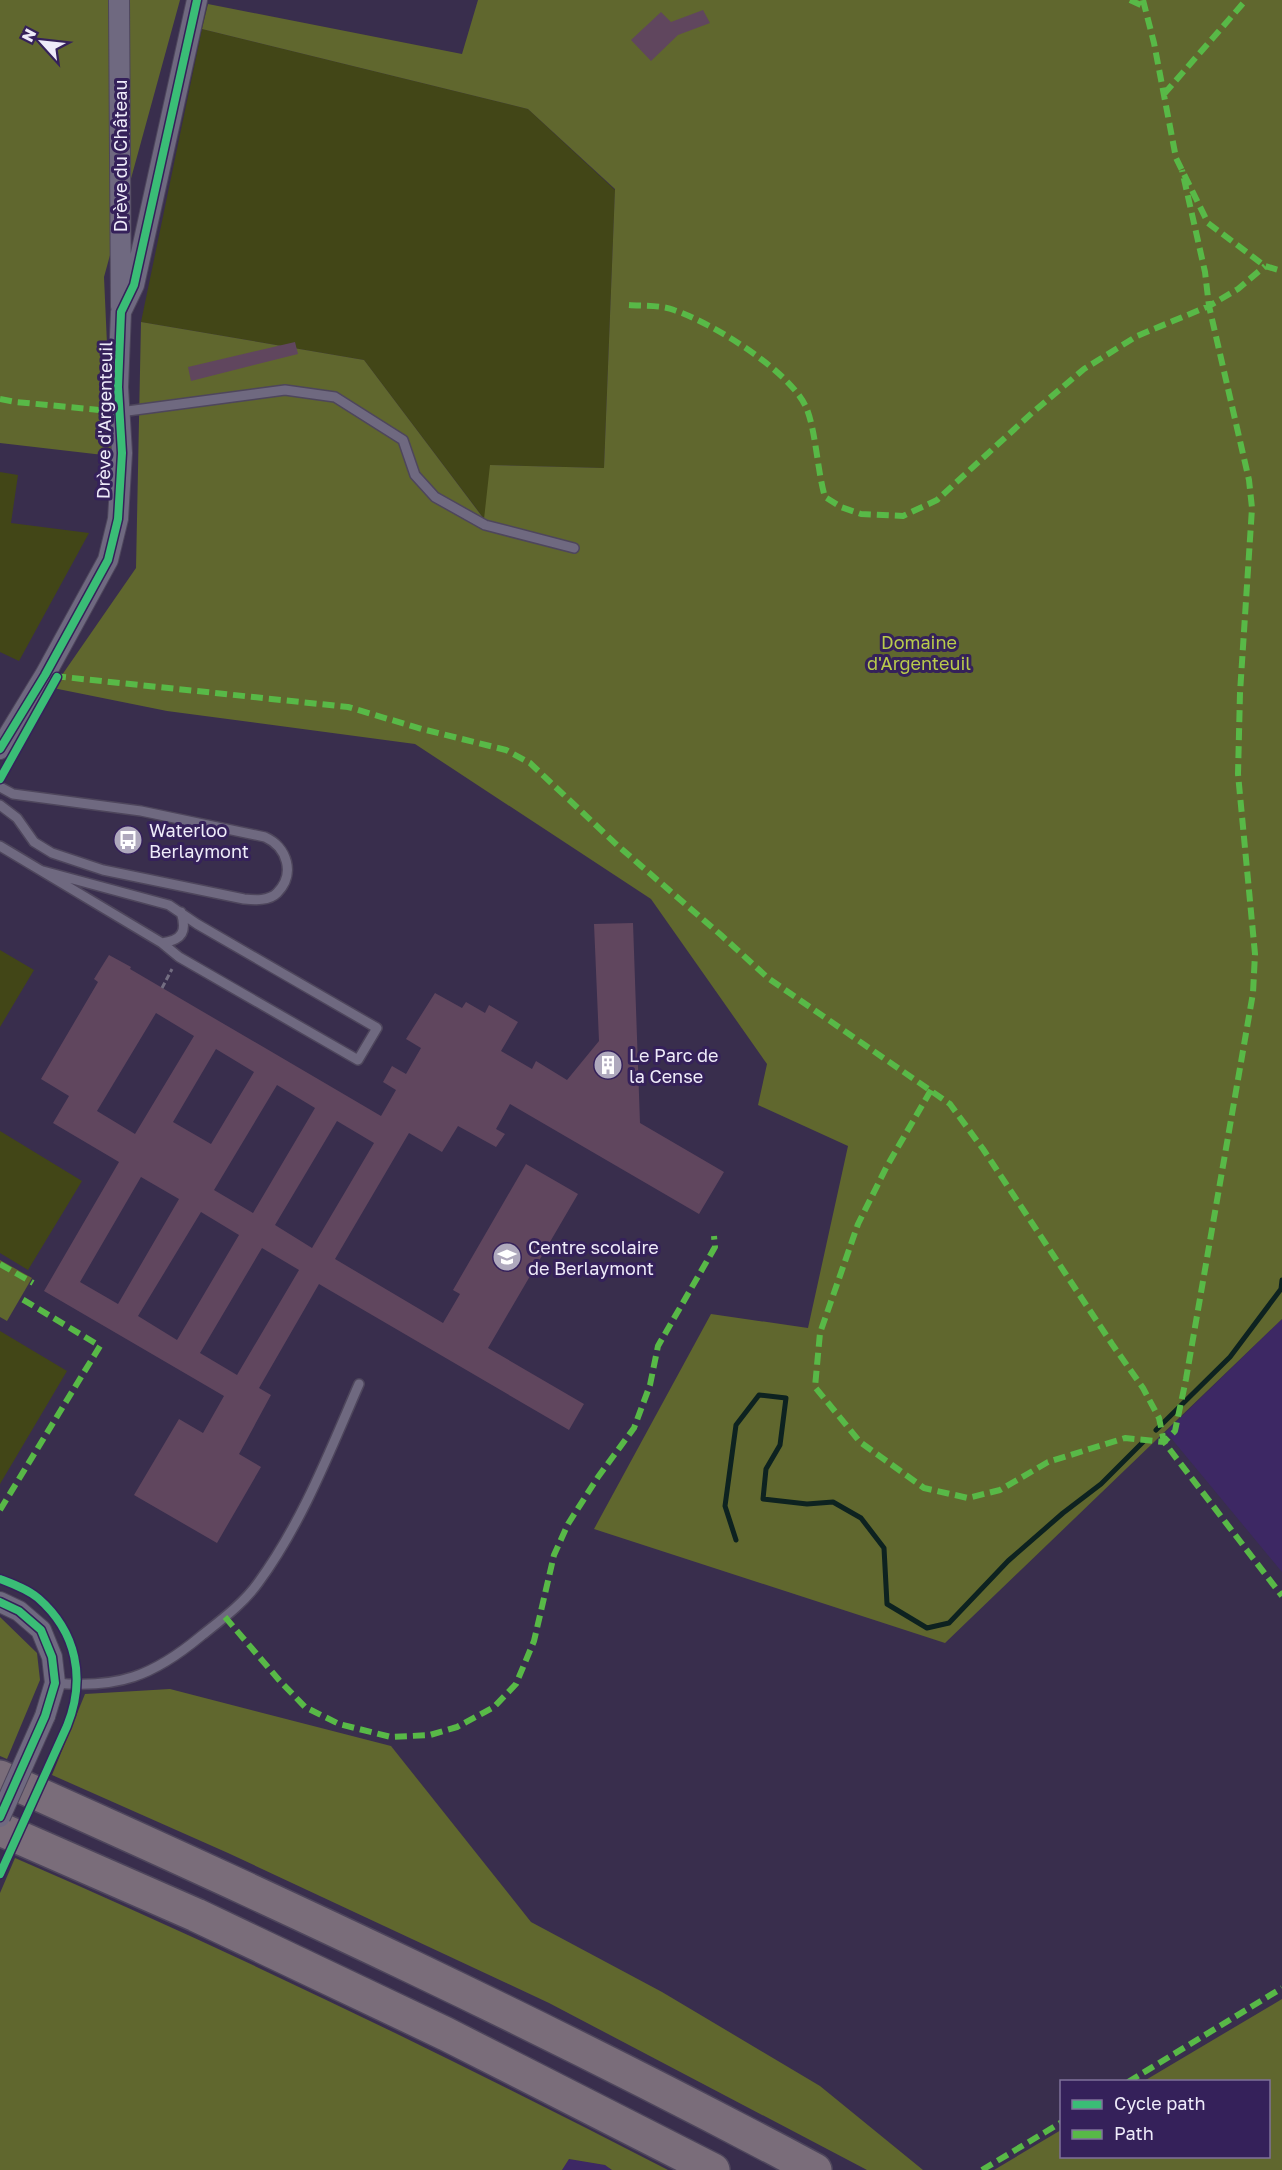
<svg xmlns="http://www.w3.org/2000/svg" width="1282" height="2170" font-family="'Golos Text',sans-serif">
	<rect width="100%" height="100%" fill="#392e4d"/>
	<path fill="#3d2864" d="M 1282,1319 L 1282,1572 L 1166,1432 Z
		M 569,2159 L 605,2165 L 612,2170 L 562,2170 Z"/>
	<path fill="#424617" d="M 202,29 L 528,109 L 615,190 L 604,468 L 491,465 L 485,520 L 364,360 L 141,322 Z
		M 0,472 L 18,475 L 11,523 L 89,533 L 19,661 L 0,652 Z
		M 0,950 L 34,970 L 0,1027 Z
		M 0,1131 L 82,1181 L 28,1270 L 0,1253 Z
		M 0,1331 L 67,1371 L 0,1484 Z"/>
	<path fill="#60672e" d="M 0,0 L 180,0 L 104,277 L 112,456 L 0,443 Z
		M 478,0 L 1282,0 L 1282,1319 L 945,1643 L 594,1529 L 711,1314 L 808,1328 L 848,1146 L 758,1105 L 767,1064 L 651,899 L 415,744 L 167,711 L 53,688 L 136,568 L 141,322 L 364,360 L 484,519 L 490,465 L 604,468 L 615,189 L 528,109 L 202,29 L 208,4 L 462,54 Z
		M 0,1260 L 32,1278 L 7,1321 L 0,1317 Z
		M 0,1617 L 37,1653 L 40,1680 L 7,1759 L 0,1756 Z
		M 170,1689 L 391,1746 L 531,1922 L 662,1992 L 820,2086 L 923,2170 L 867,2170 L 549,2003 L 228,1853 L 52,1775 L 85,1694 Z
		M 15,1858 C 237,1954 453,2059 668,2170 L 612,2170 L 605,2165 L 569,2159 L 562,2170 L 0,2170 L 0,1893 Z
		M 1282,1999 L 1282,2170 L 994,2170 L 1061,2130 L 1062,2156 L 1268,2156 L 1268,2082 L 1144,2081 Z"/>
	<g fill="none" stroke-linecap="round" stroke-linejoin="round">
		<path stroke="#0d2220" stroke-width="5" d="M 1156,1430 L 1230,1357 L 1281,1289 L 1282,1280
			M 736,1540 L 725,1506 L 736,1425 L 759,1395 L 786,1398 L 780,1445 L 766,1469 L 763,1499 L 807,1504 L 833,1502 L 861,1518 L 884,1548 L 887,1604 L 927,1628 L 949,1623 L 1008,1561 L 1063,1513 L 1101,1484 L 1143,1442"/>
	</g>
	<path fill="#60465e" fill-rule="evenodd" d="M 703,10 L 710,23 L 678,35 L 651,61 L 631,40 L 661,12 L 671,22 Z
		M 295,342 L 298,354 L 191,381 L 188,367 Z
		M 633,923 L 640,1123 L 724,1172 L 699,1214 L 510,1104 L 496,1129 L 505,1134 L 496,1147 L 458,1126 L 442,1152 L 409,1133 L 335,1259 L 443,1323 L 460,1294 L 453,1290 L 526,1164 L 578,1194 L 488,1348 L 584,1404 L 569,1430 L 319,1284 L 259,1388 L 271,1395 L 239,1454 L 261,1467 L 217,1543 L 134,1495 L 179,1419 L 203,1433 L 224,1396 L 44,1291 L 119,1162 L 53,1123 L 69,1096 L 41,1079 L 98,982 L 94,979 L 109,955 L 131,967 L 130,969 L 381,1116 L 396,1090 L 383,1082 L 392,1066 L 406,1074 L 421,1048 L 406,1039 L 435,993 L 462,1008 L 466,1002 L 485,1013 L 489,1005 L 518,1022 L 501,1051 L 532,1069 L 536,1061 L 567,1080 L 599,1041 L 594,924 ZM 156,1013 L 194,1036 L 135,1134 L 97,1111 ZM 216,1049 L 254,1072 L 211,1144 L 173,1122 ZM 277,1085 L 315,1108 L 253,1213 L 214,1190 ZM 337,1121 L 374,1143 L 312,1248 L 275,1225 ZM 141,1177 L 179,1199 L 118,1304 L 80,1282 ZM 201,1212 L 239,1235 L 177,1340 L 138,1316 ZM 262,1248 L 299,1270 L 237,1375 L 200,1353 Z"/>
	<g fill="none" stroke-linecap="round" stroke-linejoin="round">
		<g stroke="#4e465c" stroke-width="12">
			<path id="service" d="M 120,412 L 285,390 L 335,397 L 403,440 L 415,475 L 435,497 L 485,525 L 574,548
				M 0,787 L 13,794 L 141,811 L 265,837 C 287,847 296,874 277,893 C 269,901 255,900 244,899 L 103,870 L 52,853 L 34,842 L 17,818 L 0,805
				M 0,846 L 162,943 L 179,957 L 358,1060 L 377,1028 L 197,924 L 169,905 L 43,871
				M 162,943 C 183,940 187,931 181,912
				M 55,1683 C 118,1689 153,1676 201,1636 C 221,1620 243,1604 258,1583 C 302,1523 329,1453 359,1384"/>
		</g>
		<g stroke="#4e465c" stroke-width="22">
			<path id="minor" d="M 119,0 L 121,307
				M 0,749 L 45,675 L 108,560 L 118,519 L 122,453 L 118,387 L 121,312 L 134,285 L 197,0
				M 0,1602 L 19,1611 L 41,1630 L 52,1657 L 55,1683 L 45,1716"/>
		</g>
		<g stroke="#4e465c" stroke-width="36">
			<path id="motorway" d="M 0,1777 C 276,1900 549,2028 815,2170
				M 0,1829 L 196,1915 L 446,2034 L 713,2170"/>
		</g>
		<path stroke="#736d81" stroke-width="3" stroke-dasharray="6 3" stroke-linecap="butt" d="M 162,988 L 172,969"/>
		<use href="#service" stroke="#6f6980" stroke-width="9"/>
		<use href="#minor" stroke="#6f6980" stroke-width="20"/>
		<use href="#motorway" stroke="#7a6d7a" stroke-width="33"/>
		<g stroke="#4e465c" stroke-width="22" stroke-linecap="butt">
			<path id="minor-bridge" d="M 0,1817 L 45,1716"/>
		</g>
		<use href="#minor-bridge" stroke="#6f6980" stroke-width="20"/>
		<path stroke="#58b947" stroke-width="6" stroke-dasharray="12 6" stroke-linecap="butt" d="M 1130,0 L 1145,7
			M 1143,0 L 1154,43 L 1176,158 L 1208,223 L 1265,266 L 1282,271
			M 1164,94 L 1246,0
			M 629,305 C 643,306 661,305 674,310 C 712,323 789,370 806,407 C 816,430 817,470 825,497 L 841,507 L 861,514 L 903,516 L 937,500 L 1032,413 L 1084,369 L 1137,336 L 1209,306 L 1238,289 L 1265,266
			M 0,399 L 16,402 L 120,412
			M 54,676 L 348,707 L 422,729 L 506,750 L 530,763 L 617,845 L 721,935 L 768,978 L 950,1104 L 983,1149 L 1112,1344 L 1143,1388 L 1159,1418 L 1164,1442 L 1282,1596
			M 931,1090 L 887,1166 L 858,1224 L 820,1333 L 815,1387 L 860,1442 L 924,1488 L 968,1498 L 1000,1490 L 1048,1462 L 1125,1438 L 1164,1442 L 1175,1431 L 1186,1379 L 1253,993 L 1255,954 L 1238,774 L 1240,693 L 1252,508 L 1249,480 L 1209,306 L 1205,272 L 1182,170
			M 0,1264 L 33,1283
			M 0,1510 L 100,1346 L 22,1299
			M 225,1617 L 279,1680 L 305,1707 L 339,1724 L 391,1737 L 430,1735 L 457,1727 L 494,1707 L 516,1684 L 534,1641 L 554,1555 L 568,1524 L 598,1477 L 634,1428 L 650,1385 L 658,1346 L 715,1247 L 714,1236
			M 1128,2082 L 1282,1988
			M 982,2170 L 1062,2122"/>
		<g stroke="#35215a" stroke-width="11">
			<path id="cycleway" d="M 0,749 L 45,675 L 108,560 L 118,519 L 122,453 L 118,387 L 121,312 L 134,285 L 197,0
				M 0,779 L 57,677
				M 0,1579 C 13,1584 27,1589 38,1598 C 77,1632 86,1679 67,1726 L 0,1874
				M 0,1602 L 19,1611 L 41,1630 L 52,1657 L 55,1683 L 45,1716 L 0,1817"/>
		</g>
		<use href="#cycleway" stroke="#3abd76" stroke-width="8"/>
	</g>
	<defs>
		<g id="bus-disc" transform="scale(1.5)"><circle r="9.5" fill="#afa9bd" stroke="#35215a"/><path d="M-5-6H5V4H4V6H2V4H-2V6H-4V4H-5ZM-3.5-4V0h7V-4ZM-3.5 1.2v1.5H-2V1.2ZM2 1.2v1.5H3.5V1.2Z" fill="#fff"/></g>
		<g id="building-disc" transform="scale(1.5)"><circle r="9.5" fill="#afa9bd" stroke="#35215a"/><path d="M-4-6H4V6H1V3H-1V6H-4ZM-2.5-4.3h1.7v1.8h-1.7ZM.8-4.3h1.7v1.8H.8ZM-2.5-1h1.7V.8h-1.7ZM.8-1h1.7V.8H.8Z" fill="#fff"/></g>
		<g id="school-disc" transform="scale(1.5)"><circle r="9.5" fill="#afa9bd" stroke="#35215a"/><path d="M0-5L7-2L0 1L-7-2ZM-4 1L0 2.5L4 1V4Q0 6-4 4Z" fill="#fff"/></g>
	</defs>
	<g fill-rule="evenodd">
		<use href="#bus-disc" x="128" y="840"/>
		<use href="#building-disc" x="608" y="1065"/>
		<use href="#school-disc" x="507" y="1257"/>
	</g>
	<g text-anchor="middle" dominant-baseline="central" stroke-width="6" stroke-linejoin="round" paint-order="stroke">
		<g font-size="18" fill="#eeebf9" stroke="#35215a">
			<text transform="translate(120 156) rotate(-90)">Drève du Château</text>
			<text transform="translate(104 420) rotate(-89)">Drève d'Argenteuil</text>
		</g>
		<g font-size="18" fill="#b9cb4c" stroke="#35215a">
			<text x="919" y="642">Domaine<tspan x="919" dy="21">d'Argenteuil</tspan></text>
		</g>
		<g font-size="18" fill="#eeebf9" stroke="#35215a" text-anchor="start">
			<text x="149" y="830">Waterloo<tspan x="149" dy="21">Berlaymont</tspan></text>
			<text x="629" y="1055">Le Parc de<tspan x="629" dy="21">la Cense</tspan></text>
			<text x="528" y="1247">Centre scolaire<tspan x="528" dy="21">de Berlaymont</tspan></text>
		</g>
	</g>
	<rect x="1060" y="2080" width="210" height="78" fill="#35215a" stroke="#7f729a" stroke-width="1.5"/>
	<rect x="1072" y="2100" width="30" height="9" fill="#3abd76" stroke="#7f729a" stroke-width="1.5"/>
	<text x="1114" y="2110" font-size="18" fill="#eeebf9">Cycle path</text>
	<rect x="1072" y="2130" width="30" height="9" fill="#58b947" stroke="#7f729a" stroke-width="1.5"/>
	<text x="1114" y="2140" font-size="18" fill="#eeebf9">Path</text>
	<g transform="translate(42 42) rotate(297)" stroke="#35215a" stroke-width="4.5" paint-order="stroke">
	<path d="M0-4.5L10 22L0 15L-10 22Z" fill="#eeebf9"/>
	<text y="-9" font-size="16" font-weight="bold" text-anchor="middle" fill="#eeebf9">N</text>
	</g>
</svg>
